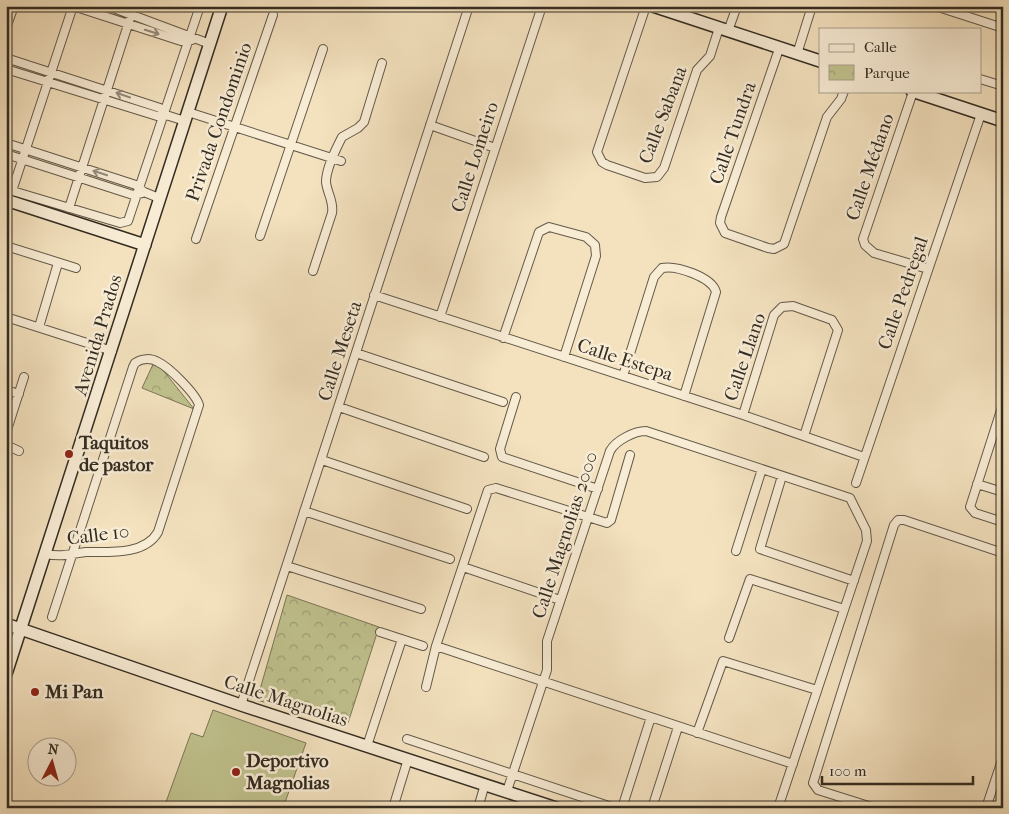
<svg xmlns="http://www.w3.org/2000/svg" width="1009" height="814" font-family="'IM FELL French Canon',serif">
	<defs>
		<pattern id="park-crowns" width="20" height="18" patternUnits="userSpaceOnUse" patternTransform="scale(1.25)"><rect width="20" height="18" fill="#c0c28e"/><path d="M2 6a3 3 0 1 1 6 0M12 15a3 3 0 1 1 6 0" fill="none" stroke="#9d9e74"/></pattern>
	</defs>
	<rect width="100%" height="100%" fill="#f4e2bf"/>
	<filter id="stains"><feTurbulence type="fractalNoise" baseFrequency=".004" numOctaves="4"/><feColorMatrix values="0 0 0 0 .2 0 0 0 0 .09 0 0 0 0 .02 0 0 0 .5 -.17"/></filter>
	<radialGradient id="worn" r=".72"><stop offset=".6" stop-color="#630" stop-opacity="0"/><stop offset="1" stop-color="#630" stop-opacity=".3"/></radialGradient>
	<path fill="#c0c28e" stroke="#7a7758" d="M 213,710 L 306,743 L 283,808 L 182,808 L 166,802 L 191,733 L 203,737 Z"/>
	<path fill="url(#park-crowns)" stroke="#7a7758" d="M 155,360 L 194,409 L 142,388 Z
		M 287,595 L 379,627 L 347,726 L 257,700 Z"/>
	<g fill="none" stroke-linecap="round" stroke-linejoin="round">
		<g stroke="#635a49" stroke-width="10">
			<path id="street" d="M 73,6 L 181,41 L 192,40
				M 108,6 L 210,44
				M 646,6 L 597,152 L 602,162 L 607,165 L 645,178 L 657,177 L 664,168 L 697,70 L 710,56 L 719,28
				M 935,6 L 1003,28
				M 6,28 L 14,6
				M 728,31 L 737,6
				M 779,49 L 721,217 L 720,223 L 725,233 L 768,248 L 774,249 L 784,244 L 827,117 L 841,99 L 844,91
				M 797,54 L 812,6
				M 6,58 L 160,108 L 166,115 L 185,121
				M 6,69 L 157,116 L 165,116
				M 980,79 L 1003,86
				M 913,92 L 863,239 L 865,245 L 874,253 L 928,269
				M 188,112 L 341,161
				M 430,125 L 495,148
				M 6,143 L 136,185 L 144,192 L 159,198
				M 6,154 L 133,195 L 142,193
				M 6,189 L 120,223 L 128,221 L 200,6
				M 12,191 L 73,6
				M 69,208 L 134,6
				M 260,236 L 323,49
				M 196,239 L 273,15
				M 6,246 L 76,268
				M 313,271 L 332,213 C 334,201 327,193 326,182 C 326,168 336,149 342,137 L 358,128 L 364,122 L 382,63
				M 374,295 L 743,415 L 864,457
				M 6,317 L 112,351
				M 440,317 L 542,6
				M 39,327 L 58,263
				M 503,338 L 539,232 L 549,227 L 586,237 L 595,245 L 596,256 L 564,357
				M 356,353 L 503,402
				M 623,376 L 654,277 L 662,268 C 676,265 712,277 716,292 L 684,396
				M 6,390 L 19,394
				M 516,397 L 500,449 L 502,457 L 598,489
				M 1003,404 L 970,507 L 975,513 L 1003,522
				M 339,407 L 484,457
				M 743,415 L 774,315 L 782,307 L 793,306 L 832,320 L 838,330 L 804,436
				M 6,433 L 24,377
				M 6,445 L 19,451
				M 322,460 L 467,509
				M 782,476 L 760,549 L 854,581
				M 856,483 L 981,114
				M 977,484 L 1003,492
				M 304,511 L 450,559
				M 736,551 L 762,469
				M 46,554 C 61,557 71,554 86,552 C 110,552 145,555 158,532 L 199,405 C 196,394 169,367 158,362 C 151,358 142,358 135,363 L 133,367 L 52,617
				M 287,566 L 421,609
				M 463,567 L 560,600
				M 380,632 L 423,646
				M 729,638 L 750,579 L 844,609
				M 436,646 L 793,764
				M 426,687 L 436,646 L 488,490 L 496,488 L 607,523 L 611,520 L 630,455
				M 241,705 L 469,6
				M 697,733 L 723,661 L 817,690
				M 407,739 L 615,808
				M 367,746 L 402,639
				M 507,791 L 547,670 L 547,641 L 610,451 C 616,440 635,431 646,431 L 850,498 L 866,530 L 867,541 L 778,808
				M 393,808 L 408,759
				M 478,808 L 485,784
				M 622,808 L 651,717
				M 652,808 L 678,727
				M 875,808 L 818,790 L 813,783 L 894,525 L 898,520 L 904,520 L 1003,553
				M 986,808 L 1003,757"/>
		</g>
		<g stroke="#332c22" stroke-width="14">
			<path id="secondary" d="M 653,6 L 820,61
				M 912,91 L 1003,121
				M 6,200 L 145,245
				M 6,624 L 241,705 L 556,808
				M 6,674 L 222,6"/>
		</g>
		<use href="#street" stroke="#f8ecd5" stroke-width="8"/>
		<use href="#secondary" stroke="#f8ecd5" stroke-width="11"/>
	</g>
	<defs><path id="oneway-shaft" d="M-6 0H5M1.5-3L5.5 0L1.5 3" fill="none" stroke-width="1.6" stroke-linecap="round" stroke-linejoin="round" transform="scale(1.25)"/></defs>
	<g stroke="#968c7c">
		<use href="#oneway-shaft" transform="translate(152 32) rotate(17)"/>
		<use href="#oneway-shaft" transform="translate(123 95) rotate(-161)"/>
		<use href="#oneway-shaft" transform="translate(100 173) rotate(-162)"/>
	</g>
	<g fill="#8f2418" stroke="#f8ecd5" stroke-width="2">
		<circle cx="69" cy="454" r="5"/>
		<circle cx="35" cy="692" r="5"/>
		<circle cx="236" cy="772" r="5"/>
	</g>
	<g text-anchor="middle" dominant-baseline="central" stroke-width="5" stroke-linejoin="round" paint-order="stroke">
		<g font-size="19" fill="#332c22" stroke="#f8ecd5">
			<text transform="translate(663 115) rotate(-69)">Calle Sabana</text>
			<text transform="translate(219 122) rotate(-71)">Privada Condominio</text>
			<text transform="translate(733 133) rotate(-71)">Calle Tundra</text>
			<text transform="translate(475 157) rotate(-72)">Calle Lomeiro</text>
			<text transform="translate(870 167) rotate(-71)">Calle Médano</text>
			<text transform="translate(903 293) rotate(-71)">Calle Pedregal</text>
			<text transform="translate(98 335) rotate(-73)">Avenida Prados</text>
			<text transform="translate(340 351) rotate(-72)">Calle Meseta</text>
			<text transform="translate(745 357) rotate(-71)">Calle Llano</text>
			<text transform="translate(625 360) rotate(18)">Calle Estepa</text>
			<text transform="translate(98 535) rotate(-7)">Calle 10</text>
			<text transform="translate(565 535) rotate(-72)">Calle Magnolias 2000</text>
			<text transform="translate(286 701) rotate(18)">Calle Magnolias</text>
		</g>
		<g font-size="19" font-weight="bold" fill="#332c22" stroke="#f8ecd5" text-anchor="start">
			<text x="79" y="443">Taquitos<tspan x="79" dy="22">de pastor</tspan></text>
			<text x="45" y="692">Mi Pan</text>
			<text x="246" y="761">Deportivo<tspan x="246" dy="22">Magnolias</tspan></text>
		</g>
	</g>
	<rect width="1009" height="814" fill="none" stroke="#f4e2bf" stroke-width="25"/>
	<rect x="8" y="8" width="994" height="799" fill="none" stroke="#332c22" stroke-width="2.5"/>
	<rect x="12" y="12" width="984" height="789" fill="none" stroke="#332c22"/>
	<rect x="819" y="28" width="162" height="65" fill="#f8ecd5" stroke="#a99f8d"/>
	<rect x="829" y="44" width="25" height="8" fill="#f8ecd5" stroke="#a99f8d"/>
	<text x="864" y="52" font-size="15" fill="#332c22">Calle</text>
	<rect x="829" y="65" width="25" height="15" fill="url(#park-crowns)" stroke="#a99f8d"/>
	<text x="864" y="78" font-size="15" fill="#332c22">Parque</text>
	<g transform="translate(52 762) rotate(6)"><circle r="24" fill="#f8ecd5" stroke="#a99f8d"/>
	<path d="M0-4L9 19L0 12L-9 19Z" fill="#8f2418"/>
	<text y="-8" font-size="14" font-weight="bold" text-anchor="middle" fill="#332c22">N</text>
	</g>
	<path d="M822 776v8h151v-8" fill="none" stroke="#332c22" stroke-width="2.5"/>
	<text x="829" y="776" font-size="15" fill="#332c22" stroke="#f8ecd5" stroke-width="4" paint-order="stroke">100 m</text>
	<rect width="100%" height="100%" filter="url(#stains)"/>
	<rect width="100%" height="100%" fill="url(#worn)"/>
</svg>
